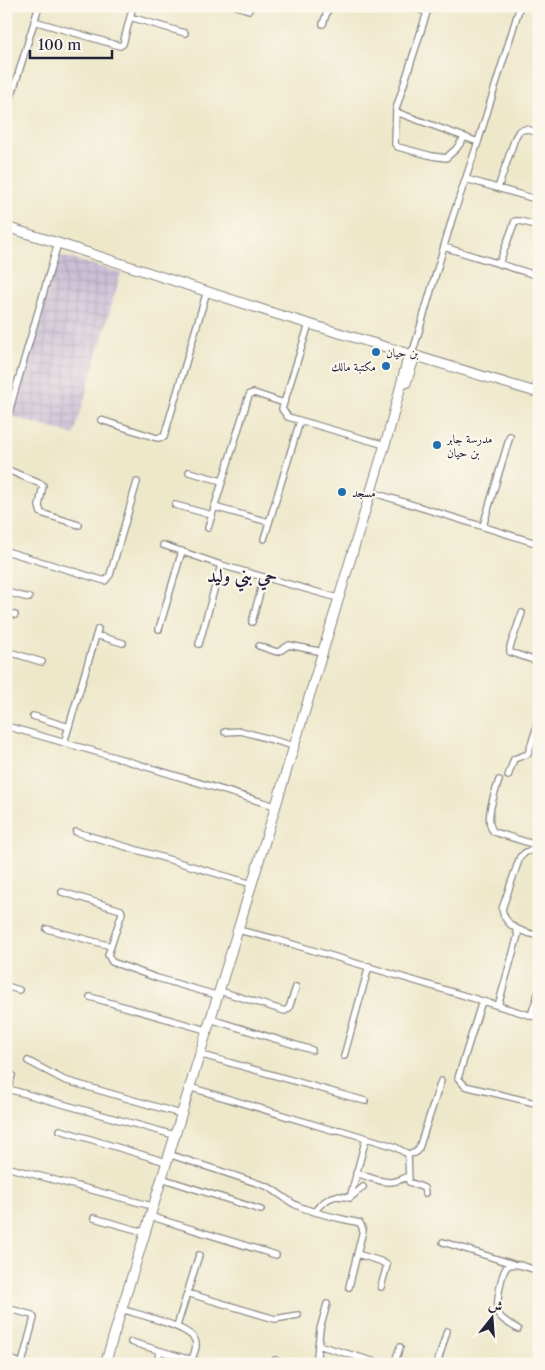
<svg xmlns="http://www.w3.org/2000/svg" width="545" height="1370" font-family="'Libre Caslon Text',Amiri,serif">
	<defs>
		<pattern id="industrial-grid" width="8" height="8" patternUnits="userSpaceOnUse" patternTransform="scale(1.25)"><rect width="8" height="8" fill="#cbbfd5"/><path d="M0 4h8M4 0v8" fill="none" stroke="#aea4b8"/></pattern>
	</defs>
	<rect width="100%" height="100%" fill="#fbf7ec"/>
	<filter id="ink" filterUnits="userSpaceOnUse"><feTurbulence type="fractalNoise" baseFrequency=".02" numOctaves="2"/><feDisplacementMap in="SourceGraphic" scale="10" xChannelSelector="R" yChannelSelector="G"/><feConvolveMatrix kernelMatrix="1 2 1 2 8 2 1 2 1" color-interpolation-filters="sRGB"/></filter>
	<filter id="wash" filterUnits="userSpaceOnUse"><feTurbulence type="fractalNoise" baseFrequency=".0096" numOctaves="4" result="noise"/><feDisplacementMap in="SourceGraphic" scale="20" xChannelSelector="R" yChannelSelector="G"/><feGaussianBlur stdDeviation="1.12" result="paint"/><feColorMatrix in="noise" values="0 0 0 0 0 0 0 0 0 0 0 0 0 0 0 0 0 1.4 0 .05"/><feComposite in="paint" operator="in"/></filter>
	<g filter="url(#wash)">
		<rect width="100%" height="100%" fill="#eee8cb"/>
		<path fill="url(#industrial-grid)" d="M 58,255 L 121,273 L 74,435 L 11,416 Z"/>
	</g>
	<g filter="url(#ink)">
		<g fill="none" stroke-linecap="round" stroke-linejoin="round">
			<g stroke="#888583" stroke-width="8">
				<path id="street" d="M 237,6 L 249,10
					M 409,6 L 427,12
					M 429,6 L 396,109 L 395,144 L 398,147 L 432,156 L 446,158 L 456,149 L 465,137
					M 130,17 L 185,33
					M 34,21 L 120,46 L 123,44 L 133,6
					M 323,24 L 329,6
					M 396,112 L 478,142
					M 6,114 L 39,6
					M 466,179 L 539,200
					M 498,188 L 515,138 L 519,131 L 526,129 L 539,133
					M 444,247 L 539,276
					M 499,264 L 515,221 L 520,221 L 539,226
					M 309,324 L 282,409 L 288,417 L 385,445
					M 409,354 L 414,348 L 452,219 L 478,142 L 520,6
					M 534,392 L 539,376
					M 101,420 L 157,438 L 164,437 L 207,291
					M 6,422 L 58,243
					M 6,469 L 43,485 L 39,506 L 41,513 L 79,525
					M 189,472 L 222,481
					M 371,492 L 539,544
					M 175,505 L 212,515
					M 214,507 L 269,522
					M 483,526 L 510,436
					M 208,528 L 248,398 L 250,394 L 254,393 L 284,403
					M 264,539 L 300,421
					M 163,545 L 221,565 L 338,598
					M 6,551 L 105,581 L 110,575 L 137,482
					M 6,592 L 29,598
					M 6,612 L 15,615
					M 522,613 L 510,647 L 510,652 L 539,662
					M 252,622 L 264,578
					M 159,629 L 182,551
					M 96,635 L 123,643
					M 199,644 L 221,565
					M 259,646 L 277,652 L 280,651 L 289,645 L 323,652
					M 6,651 L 42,662
					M 33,716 L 69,727
					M 6,726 L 121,759 L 275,806
					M 225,732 L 241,731 L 294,746
					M 64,743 L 98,629
					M 508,776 L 514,759 L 528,754 L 539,720
					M 499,780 C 495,793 483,822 494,832 L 539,846
					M 76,832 L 252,884
					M 539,848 L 526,852 L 520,857 L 502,909 C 505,928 523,932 539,936
					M 62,892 L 121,910 L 122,913 L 108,955 L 112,962 L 157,978 L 219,996
					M 47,929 L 111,946
					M 238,930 L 275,939 L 539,1018
					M 6,986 L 19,990
					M 220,991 L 285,1011 L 289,1008 L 296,987
					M 90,997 L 206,1030
					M 482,1001 L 458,1078 L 465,1086 L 539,1104
					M 498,1006 L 518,935 L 516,930
					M 531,1015 L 539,991
					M 210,1019 L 312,1050
					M 199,1054 L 365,1101
					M 344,1056 L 369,966
					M 28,1061 L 64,1080 L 181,1114
					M 189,1087 L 332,1130 L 340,1130 L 393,1146 L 408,1154 L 415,1153 L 419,1148 L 441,1081
					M 8,1089 L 174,1135
					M 6,1095 L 12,1075
					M 60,1130 L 166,1162
					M 168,1154 L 266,1186 C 277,1191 286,1200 296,1205 C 315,1214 339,1218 360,1223 L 363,1230 L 349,1287
					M 408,1154 L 409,1182 L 424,1188 L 425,1193
					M 6,1167 L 152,1206
					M 356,1173 C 376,1179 389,1188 408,1176
					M 161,1178 L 261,1210
					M 350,1198 L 366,1138
					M 315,1211 C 319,1205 329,1197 337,1196 C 341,1196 346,1197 350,1198 L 363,1187
					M 149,1216 L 276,1255
					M 94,1218 L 144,1232
					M 443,1242 L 513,1264
					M 357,1254 L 380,1261 L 387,1265 L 381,1287
					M 187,1293 L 275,1319 L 298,1315
					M 6,1308 L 32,1315 L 34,1318 L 22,1363
					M 121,1309 C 136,1314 189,1326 195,1340 C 198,1346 194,1353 192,1359
					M 177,1326 L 199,1255
					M 518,1329 C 512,1325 503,1321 499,1315 C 495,1308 501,1271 508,1266 C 515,1261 531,1269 539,1271
					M 131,1342 L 184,1358 L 192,1359 L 202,1364
					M 318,1345 L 382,1364
					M 6,1358 L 24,1364
					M 156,1364 L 160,1351
					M 274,1364 L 275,1360
					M 316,1364 L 320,1329 L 327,1304
					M 394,1364 L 400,1347
					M 437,1364 L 447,1331"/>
			</g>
			<g stroke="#888583" stroke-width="11">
				<path id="secondary" d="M 6,227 L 58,243 L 276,314 L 539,393
					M 406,383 L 415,356
					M 105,1364 L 314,681 L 389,431 L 409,354"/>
			</g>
			<use href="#street" stroke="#fff" stroke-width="5.5"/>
			<use href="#secondary" stroke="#fff" stroke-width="9"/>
		</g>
	</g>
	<g fill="#1f6fb2" stroke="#fbf7ec" stroke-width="2">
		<circle cx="376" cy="352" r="5"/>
		<circle cx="386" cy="366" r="5"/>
		<circle cx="437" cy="445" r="5"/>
		<circle cx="342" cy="492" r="5"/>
	</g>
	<g text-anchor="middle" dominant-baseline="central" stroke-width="4.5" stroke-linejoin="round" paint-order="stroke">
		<g font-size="12" fill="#22223b" stroke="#fbf7ec" text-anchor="start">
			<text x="386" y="352">بن حيان</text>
			<text x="376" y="366" text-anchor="end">مكتبة مالك</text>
			<text x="447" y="438">مدرسة جابر<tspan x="447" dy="14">بن حيان</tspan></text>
			<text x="352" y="492">مسجد</text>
		</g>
		<g font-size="18" font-weight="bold" fill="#22223b" stroke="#fbf7ec">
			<text x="242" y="576">حي بني وليد</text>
		</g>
	</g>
	<rect width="545" height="1370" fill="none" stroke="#fbf7ec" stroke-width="25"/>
	<g transform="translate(492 1318) rotate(17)" stroke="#fbf7ec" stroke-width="4" paint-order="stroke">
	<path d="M0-4L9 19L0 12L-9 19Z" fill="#22223b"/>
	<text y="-8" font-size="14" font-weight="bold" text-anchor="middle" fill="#22223b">ش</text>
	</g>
	<path d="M30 50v8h82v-8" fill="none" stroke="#22223b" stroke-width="2.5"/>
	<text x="38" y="50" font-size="15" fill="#22223b" stroke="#fbf7ec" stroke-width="4" paint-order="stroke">100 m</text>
</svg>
